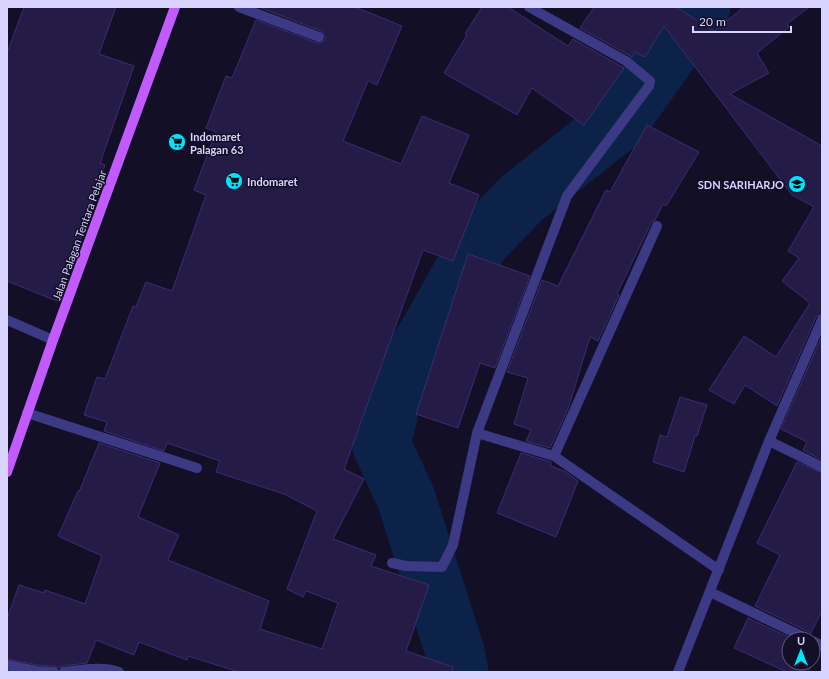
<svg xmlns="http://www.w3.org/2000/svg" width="829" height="679" font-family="Lato,sans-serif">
	<rect width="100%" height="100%" fill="#130f26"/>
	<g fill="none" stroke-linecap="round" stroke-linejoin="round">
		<path stroke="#0c2248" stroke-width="59" d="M 459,672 L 455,652 L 406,498 L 381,444 L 396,383 L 429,333 L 479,243 L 522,198 L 620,121 L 701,7"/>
	</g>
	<path fill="#241b47" stroke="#3b2d73" d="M 24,7 L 116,7 L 99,54 L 134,66 L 100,163 L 105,165 L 78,247 L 57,301 L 7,281 L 7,53 Z
		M 262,7 L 355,7 L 402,26 L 377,85 L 368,81 L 343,141 L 401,164 L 422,116 L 469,135 L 449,183 L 479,195 L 453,261 L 423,250 L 344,469 L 364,479 L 333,539 L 376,555 L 371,566 L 429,585 L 406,651 L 453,667 L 452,672 L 239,672 L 188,656 L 187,660 L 139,642 L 134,655 L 96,640 L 87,663 L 63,666 L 59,668 L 54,666 L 38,665 L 7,659 L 7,619 L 19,585 L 44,593 L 45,590 L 85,604 L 102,556 L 58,536 L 78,491 L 79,492 L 99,443 L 160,463 L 138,517 L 179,535 L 168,560 L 269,601 L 260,629 L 322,649 L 338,603 L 306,591 L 303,597 L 287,589 L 317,511 L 284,494 L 216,472 L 220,461 L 167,443 L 164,451 L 104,431 L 107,422 L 84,415 L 97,377 L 105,379 L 133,306 L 136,307 L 146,282 L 172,291 L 206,195 L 194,190 L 216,132 L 206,128 L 226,76 L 232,78 L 256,20 L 317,43 L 320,43 L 325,40 L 325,36 L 321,31 L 261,8 Z
		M 482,7 L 508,7 L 568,46 L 573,39 L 624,68 L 584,125 L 532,88 L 517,115 L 444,73 L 467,35 L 465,34 Z
		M 594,7 L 676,7 L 714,31 L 744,7 L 809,7 L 787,24 L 789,27 L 757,53 L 769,73 L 730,94 L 822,146 L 822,314 L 816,317 L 777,406 L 745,385 L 734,404 L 709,390 L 744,336 L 776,357 L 810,303 L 782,281 L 799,258 L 788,251 L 814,207 L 792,195 L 664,26 L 645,57 L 635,52 L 632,57 L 580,28 Z
		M 647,125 L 699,152 L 666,206 L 663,204 L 655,220 L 651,223 L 617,294 L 619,295 L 598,341 L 590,337 L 568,409 L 550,448 L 526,441 L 531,430 L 514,424 L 528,378 L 507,372 L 542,280 L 558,286 L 606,190 L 610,192 Z
		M 468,254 L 530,276 L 495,368 L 480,363 L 458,428 L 416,414 Z
		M 822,336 L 822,460 L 803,450 L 807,442 L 781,429 Z
		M 680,397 L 707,405 L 697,436 L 695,436 L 684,472 L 653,462 L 660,435 L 667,437 Z
		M 521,453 L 551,462 L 551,466 L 566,472 L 578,481 L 556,537 L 497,513 Z
		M 797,462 L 822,473 L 822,611 L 811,633 L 755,606 L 780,555 L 757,543 Z
		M 748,618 L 793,639 L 789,639 L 789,663 L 813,663 L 808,672 L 787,672 L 734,648 Z"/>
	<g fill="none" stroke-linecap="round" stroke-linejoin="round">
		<path stroke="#3d3a85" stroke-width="10" d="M 7,320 L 53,340"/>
		<path stroke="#3d3a85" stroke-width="10" d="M 239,7 L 319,37
			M 27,413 L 197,468
			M 477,433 L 554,456 L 719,570
			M 769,441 L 822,467
			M 554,456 L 657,226
			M 392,563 L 406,566 L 442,567 L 453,545 L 477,433 L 567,196 L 649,86 L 650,81 L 626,61 L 529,7
			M 710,592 L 808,639
			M 813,641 L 822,646
			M 7,665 L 37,671 L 54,672
			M 64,672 C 83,670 101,666 119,672
			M 678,672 L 769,441 L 822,320"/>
		<path stroke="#c25bff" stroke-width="10" d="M 7,472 L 53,340 L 175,7"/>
	</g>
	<defs>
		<g id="supermarket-disc" transform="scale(0.9)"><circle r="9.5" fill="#00e5ff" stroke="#130f26"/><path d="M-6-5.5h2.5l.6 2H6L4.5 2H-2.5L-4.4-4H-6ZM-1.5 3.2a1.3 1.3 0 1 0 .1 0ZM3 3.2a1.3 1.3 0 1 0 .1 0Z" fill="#111"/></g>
		<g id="school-disc" transform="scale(0.9)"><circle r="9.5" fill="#00e5ff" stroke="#130f26"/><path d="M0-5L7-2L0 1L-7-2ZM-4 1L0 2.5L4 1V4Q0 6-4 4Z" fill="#111"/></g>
	</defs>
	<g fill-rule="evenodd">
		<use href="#supermarket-disc" x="177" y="142"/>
		<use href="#supermarket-disc" x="234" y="181"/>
		<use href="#school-disc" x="797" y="184"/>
	</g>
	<g text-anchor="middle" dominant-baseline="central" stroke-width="3" stroke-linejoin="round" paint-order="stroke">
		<g font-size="11" font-weight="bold" fill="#d9d4ff" stroke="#130f26" text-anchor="start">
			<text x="190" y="136">Indomaret<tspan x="190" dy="13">Palagan 63</tspan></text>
			<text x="247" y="181">Indomaret</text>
			<text x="784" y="184" text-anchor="end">SDN SARIHARJO</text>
		</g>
		<g font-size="11" fill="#d9d4ff" stroke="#130f26">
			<text transform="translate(79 235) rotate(-70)">Jalan Palagan Tentara Pelajar</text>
		</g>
	</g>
	<rect width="829" height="679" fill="none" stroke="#d9d4ff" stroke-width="16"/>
	<g transform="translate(801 651)"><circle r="19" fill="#130f26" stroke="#625e7d"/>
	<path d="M0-3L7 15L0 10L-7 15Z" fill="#00e5ff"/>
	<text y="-6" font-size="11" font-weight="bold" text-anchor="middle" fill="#d9d4ff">U</text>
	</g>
	<path d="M693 26v6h98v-6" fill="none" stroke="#d9d4ff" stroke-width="2"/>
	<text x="699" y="26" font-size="12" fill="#d9d4ff" stroke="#130f26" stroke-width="3" paint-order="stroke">20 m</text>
</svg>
